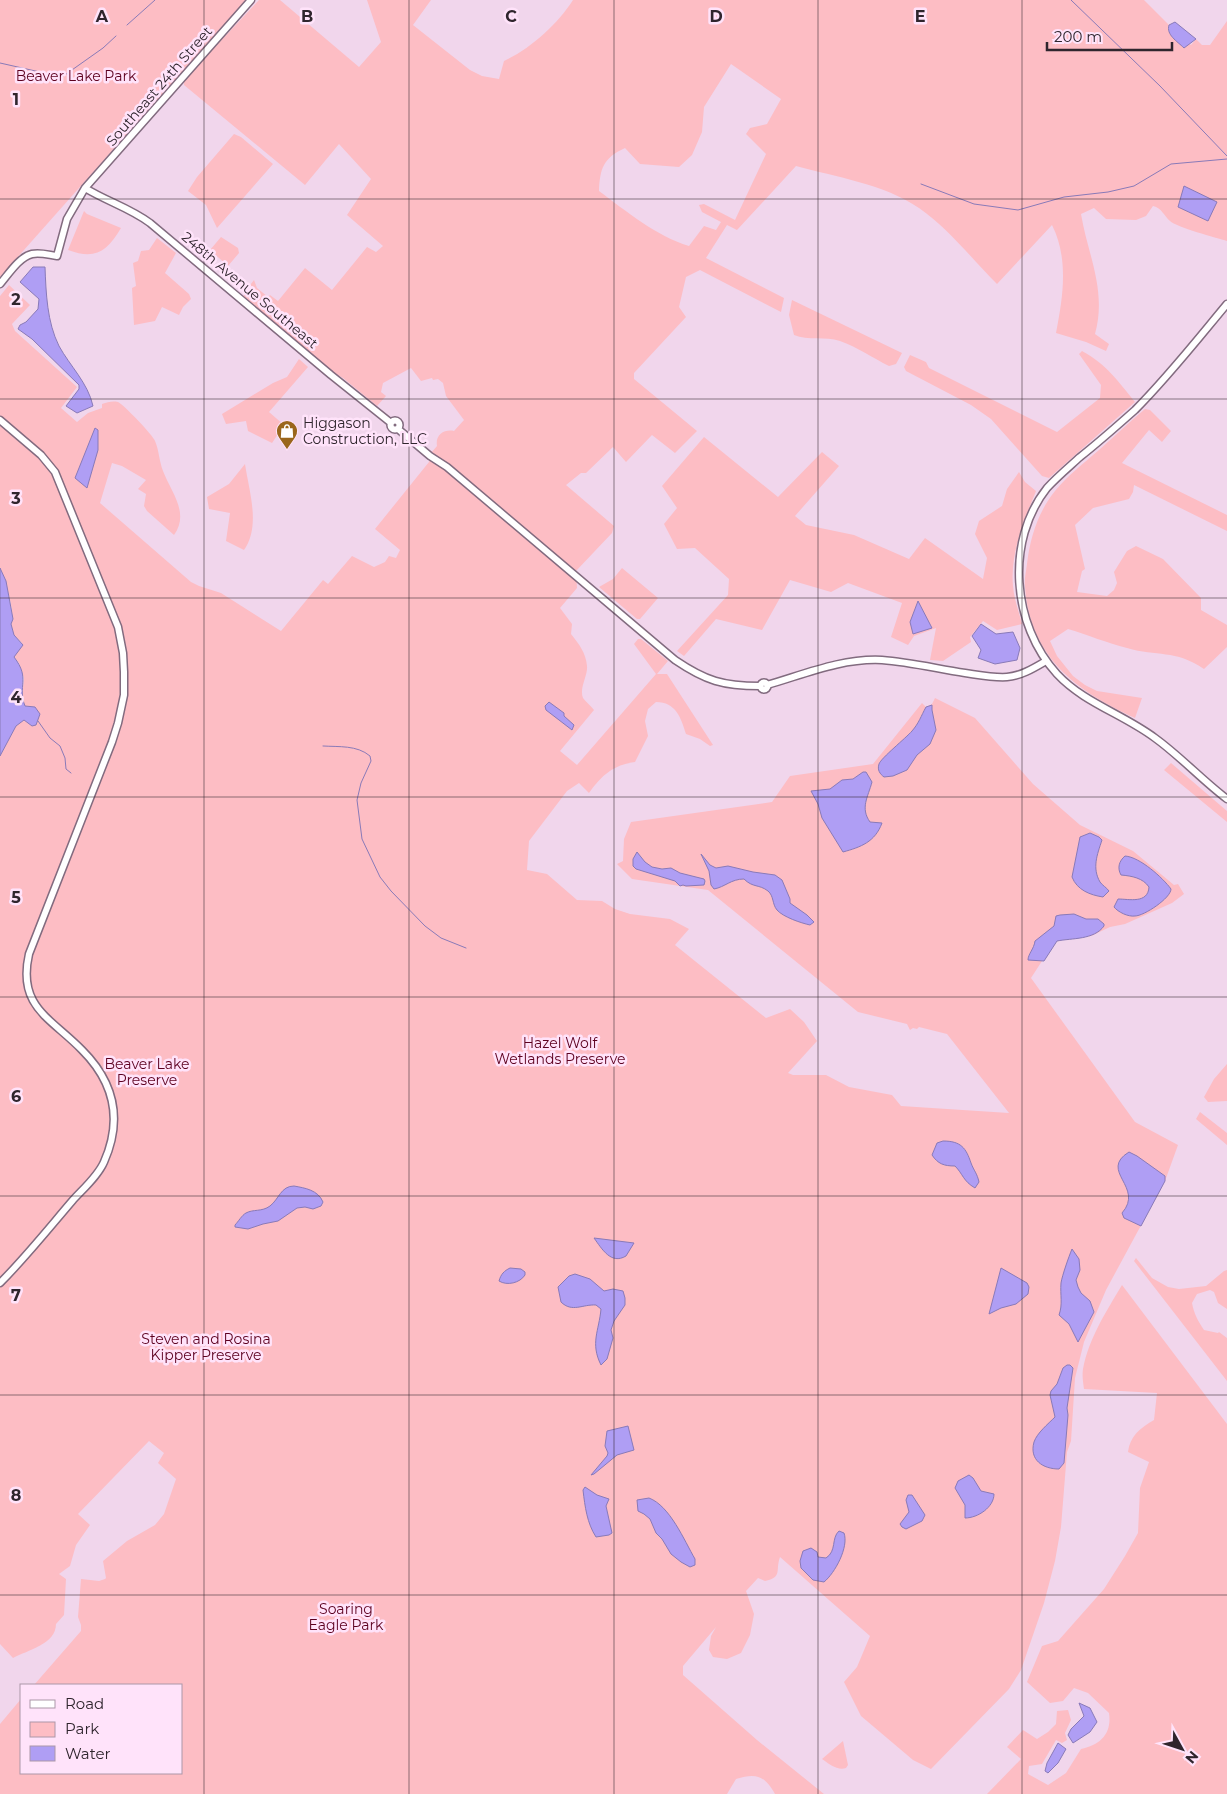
<svg xmlns="http://www.w3.org/2000/svg" width="1227" height="1794" font-family="Montserrat,sans-serif">
	<rect width="100%" height="100%" fill="#f1d6ec"/>
	<path fill="#fdbdc4" fill-rule="evenodd" d="M 0,0 L 246,0 L 0,277 Z
		M 259,0 L 280,0 L 359,67 L 381,42 L 367,0 L 431,0 L 413,25 L 470,70 L 482,76 L 499,79 L 504,61 C 530,49 557,25 573,0 L 1144,0 L 1169,25 L 1168,30 L 1191,45 L 1196,39 L 1202,45 L 1210,45 L 1227,21 L 1227,241 C 1217,238 1176,227 1170,221 C 1164,216 1162,208 1153,206 L 1146,216 L 1136,220 L 1106,219 L 1094,208 L 1081,214 C 1088,256 1107,290 1095,334 L 1109,344 L 1106,351 L 1086,342 L 1056,333 C 1063,297 1069,259 1052,225 L 997,284 C 972,259 949,229 919,208 C 884,184 836,177 796,166 L 737,230 L 727,225 L 706,258 L 784,298 L 781,312 L 700,270 L 686,277 L 679,307 L 686,317 L 634,373 L 634,379 L 697,431 L 675,453 L 652,435 L 626,462 L 613,447 L 586,473 L 581,473 L 566,485 L 614,526 L 612,533 L 576,571 L 577,588 L 560,608 L 572,624 L 571,634 C 579,644 586,653 587,666 C 588,676 579,688 583,698 C 586,702 591,706 594,710 L 560,751 L 577,765 L 656,674 L 634,644 L 638,639 L 641,639 L 668,661 L 657,674 L 667,674 L 713,745 L 710,746 L 700,739 L 686,734 C 681,718 676,702 656,702 L 648,709 L 645,721 L 648,736 L 635,762 C 613,765 602,775 589,793 L 579,783 L 567,791 L 529,841 L 527,870 L 547,874 L 577,900 L 602,901 L 615,909 L 630,914 L 670,919 L 689,929 L 675,945 L 766,1018 L 790,1009 L 804,1022 L 817,1041 L 788,1073 L 793,1075 L 826,1075 L 849,1087 L 892,1095 L 901,1106 L 1009,1113 L 947,1034 L 919,1027 L 917,1029 L 913,1028 L 910,1030 L 907,1024 L 858,1012 L 708,890 L 632,879 L 617,864 L 623,861 L 624,839 L 631,822 L 772,802 L 790,776 L 873,764 L 922,703 L 926,707 L 932,704 L 935,698 L 975,718 L 1033,784 L 1080,825 L 1133,851 L 1174,885 L 1178,884 L 1184,894 L 1172,903 L 1125,924 L 1110,927 L 1091,936 L 1055,941 L 1031,978 L 1135,1122 L 1178,1145 L 1165,1181 L 1106,1290 L 1084,1342 L 1075,1378 L 1071,1441 L 1067,1452 L 1061,1527 L 1055,1561 L 1044,1603 L 1021,1670 L 1009,1689 L 931,1769 L 913,1760 L 861,1716 L 844,1682 L 857,1667 L 870,1636 L 780,1557 C 775,1571 783,1577 765,1581 L 758,1578 L 746,1591 L 754,1614 L 750,1635 L 741,1653 L 727,1659 L 713,1657 L 709,1650 L 711,1636 L 716,1627 L 683,1666 L 683,1675 L 757,1740 L 824,1794 L 775,1794 C 764,1775 756,1773 736,1779 L 727,1794 L 0,1794 L 0,1724 L 21,1699 L 21,1773 L 181,1773 L 181,1685 L 34,1685 L 81,1631 L 81,1625 L 78,1617 L 81,1579 L 99,1581 L 105,1579 L 106,1578 L 103,1561 L 127,1541 L 155,1525 L 164,1514 L 176,1479 L 158,1463 L 164,1453 L 149,1441 L 78,1514 L 90,1525 L 76,1545 L 70,1566 L 59,1574 L 66,1579 L 64,1615 L 56,1624 C 56,1644 28,1650 13,1658 L 0,1644 L 0,756 L 16,726 L 24,720 L 32,726 L 22,698 L 24,678 L 19,663 L 14,657 L 22,643 L 14,635 L 11,624 C 16,613 5,580 0,568 L 0,296 L 9,285 L 30,305 L 12,324 L 15,331 L 77,387 L 61,408 L 77,422 L 88,413 L 102,408 L 102,404 C 108,402 112,401 118,402 C 123,404 153,435 155,441 C 159,450 159,461 163,471 C 171,492 190,513 174,535 L 147,511 L 144,506 L 146,494 L 138,489 L 146,480 L 122,466 L 112,463 L 100,503 L 191,582 L 199,586 L 221,593 L 281,631 L 323,580 L 328,584 L 352,556 L 374,567 L 385,562 L 389,556 L 396,558 L 400,550 L 375,529 L 429,462 L 431,453 L 437,446 C 435,435 444,429 454,431 L 464,420 L 446,396 L 443,383 L 438,379 L 433,380 L 432,378 L 421,381 L 411,368 L 383,383 L 381,392 L 386,396 L 377,406 L 343,378 L 334,373 L 243,297 L 247,289 L 254,280 L 257,288 L 268,297 L 270,295 L 278,301 L 305,268 L 332,290 L 367,247 L 376,252 L 383,246 L 347,215 L 371,179 L 339,144 L 305,185 L 184,85 L 184,80 ZM 731,64 L 781,99 L 767,124 L 750,128 L 746,134 L 766,154 L 735,220 L 704,204 L 699,205 L 702,212 L 721,222 L 716,230 L 704,226 L 689,246 C 656,236 626,211 599,191 C 600,169 603,158 625,148 L 640,164 L 679,167 L 692,155 L 702,132 L 704,107 Z
		M 234,134 L 241,137 L 273,164 L 217,228 L 206,205 L 188,191 L 197,177 Z
		M 84,211 L 87,214 L 121,228 C 107,252 95,260 68,250 Z
		M 221,237 L 238,248 L 239,253 L 228,266 L 210,250 Z
		M 157,238 L 176,253 L 165,273 L 189,294 L 191,299 L 183,307 L 179,315 L 162,307 L 155,321 L 134,325 L 132,288 L 136,286 L 133,263 L 138,261 L 141,251 L 149,250 Z
		M 792,300 L 902,353 L 896,364 L 889,366 C 873,358 857,347 840,341 C 825,336 808,341 794,335 L 789,315 Z
		M 1082,351 C 1106,364 1118,381 1135,402 L 1049,478 L 1042,476 L 991,419 L 971,405 L 906,371 L 904,367 L 910,355 L 926,362 L 929,368 L 1057,432 L 1100,398 L 1101,385 L 1079,354 Z
		M 299,359 L 308,367 L 269,412 L 284,425 L 272,443 L 248,431 L 246,421 L 226,424 L 222,414 L 273,383 L 287,377 Z
		M 1145,409 L 1150,410 L 1171,431 L 1162,442 L 1149,430 L 1122,463 L 1227,515 L 1227,531 L 1134,485 L 1133,492 L 1129,499 L 1093,508 L 1075,525 L 1085,569 L 1082,571 L 1077,592 L 1107,596 L 1114,590 L 1117,583 L 1114,572 L 1127,551 L 1136,546 L 1163,559 L 1201,598 L 1201,610 L 1227,625 L 1227,647 L 1204,669 C 1175,649 1157,657 1127,648 C 1107,643 1088,635 1068,629 L 1050,641 L 1057,656 L 1073,676 L 1085,685 L 1097,691 L 1142,698 L 1135,718 C 1076,691 1030,657 1025,587 C 1024,580 1026,572 1027,564 C 1030,538 1038,512 1055,491 C 1068,475 1084,463 1099,450 C 1115,436 1129,422 1145,409 Z
		M 704,437 L 778,497 L 822,452 L 839,466 L 795,516 L 806,525 L 854,535 L 909,559 L 925,538 L 983,579 L 987,558 L 975,534 L 979,521 L 1002,506 L 1007,489 L 1019,472 L 1025,482 L 1036,491 C 1024,521 1010,553 1013,586 C 1014,599 1019,612 1022,624 L 997,630 L 983,621 L 970,637 L 971,642 L 943,661 L 930,660 L 936,628 L 914,636 L 908,645 L 891,637 L 902,603 L 848,583 L 831,592 L 790,580 L 762,630 L 716,619 L 684,656 L 677,651 L 728,595 L 729,579 L 695,548 L 677,549 L 664,524 L 677,508 L 662,486 Z
		M 245,464 C 249,491 261,526 244,550 L 226,541 L 230,513 L 209,509 L 207,497 L 229,484 Z
		M 622,568 L 658,598 L 640,619 L 637,619 L 599,587 L 613,579 Z
		M 1171,763 L 1227,811 L 1227,822 L 1164,770 Z
		M 1227,1064 L 1227,1101 L 1208,1102 L 1204,1097 L 1214,1079 Z
		M 1200,1112 L 1227,1133 L 1227,1145 L 1196,1119 Z
		M 1136,1258 L 1152,1278 L 1168,1287 L 1179,1289 L 1206,1286 L 1224,1271 L 1227,1270 L 1227,1309 L 1218,1303 L 1214,1292 L 1210,1290 L 1197,1294 L 1192,1303 C 1194,1314 1198,1321 1204,1330 L 1218,1333 L 1219,1332 L 1227,1338 L 1227,1381 L 1134,1261 Z
		M 1122,1285 L 1227,1424 L 1227,1794 L 987,1794 L 1021,1759 L 1007,1747 L 1023,1730 L 1037,1739 L 1048,1732 L 1056,1724 L 1057,1711 L 1068,1710 L 1071,1720 L 1065,1733 L 1067,1740 L 1062,1743 L 1056,1740 L 1042,1764 L 1029,1766 L 1028,1774 L 1048,1785 L 1066,1773 L 1081,1749 C 1101,1745 1112,1733 1109,1713 L 1088,1693 L 1074,1688 L 1063,1701 L 1050,1703 L 1027,1682 L 1042,1646 L 1058,1641 L 1104,1589 L 1125,1556 L 1138,1533 L 1140,1488 L 1149,1462 L 1128,1452 C 1130,1436 1140,1428 1154,1420 L 1157,1393 L 1084,1389 C 1083,1382 1082,1375 1083,1369 C 1089,1338 1106,1312 1122,1285 Z
		M 843,1741 L 848,1765 L 846,1768 C 838,1771 829,1764 822,1759 Z"/>
	<path fill="#af9ef4" stroke="#897ab8" d="M 1175,22 L 1196,39 L 1184,48 C 1177,41 1166,35 1169,25 Z
		M 1184,186 L 1217,202 L 1208,221 L 1178,207 Z
		M 33,267 L 45,267 C 46,293 47,322 59,346 C 70,366 88,383 93,406 L 77,413 L 66,406 L 79,389 L 79,385 L 32,339 L 18,329 L 20,325 L 26,322 L 38,309 L 39,299 L 20,282 Z
		M 95,428 L 98,430 L 98,450 L 87,488 L 75,478 Z
		M 0,568 L 6,581 L 13,619 L 11,624 L 14,635 L 23,645 L 14,657 C 31,679 17,686 25,706 L 35,707 L 40,714 L 36,725 L 32,726 L 24,720 L 16,726 L 0,756 Z
		M 918,601 L 932,628 L 913,634 L 910,622 Z
		M 981,624 L 996,634 L 1013,632 L 1020,648 L 1017,660 L 995,664 L 978,658 L 981,650 L 972,636 Z
		M 549,702 L 564,713 L 564,716 L 574,725 L 572,730 L 546,710 L 545,706 Z
		M 932,705 L 932,710 L 936,730 L 930,744 L 917,755 L 907,770 L 893,776 L 884,777 C 880,774 877,770 879,764 C 881,758 906,738 912,731 C 919,723 921,716 926,707 Z
		M 863,772 L 866,772 L 872,782 C 868,797 860,808 870,822 L 882,823 C 875,842 861,847 843,852 L 822,818 L 818,804 L 811,791 L 830,789 L 842,780 L 853,779 Z
		M 1090,833 L 1099,837 L 1102,840 C 1097,855 1092,868 1100,882 C 1103,886 1106,887 1109,891 L 1103,897 C 1090,895 1077,890 1072,877 L 1080,837 Z
		M 637,852 L 645,862 L 652,867 L 662,869 L 671,868 L 680,873 L 704,879 L 705,881 L 704,885 L 686,886 L 683,885 L 680,886 L 675,881 L 636,869 L 633,866 L 633,859 Z
		M 701,854 L 710,865 L 716,868 L 728,866 L 753,872 L 775,875 L 782,880 L 790,899 L 790,903 L 807,915 L 814,922 L 810,925 C 801,923 783,917 777,910 C 772,904 774,896 768,891 C 759,884 753,888 744,879 C 731,879 725,887 714,889 L 711,885 L 709,871 Z
		M 1125,856 C 1140,857 1163,878 1171,889 C 1171,898 1144,916 1135,916 C 1128,917 1118,912 1114,907 L 1118,899 C 1129,899 1148,904 1149,887 C 1143,878 1132,876 1121,875 C 1117,868 1119,861 1125,856 Z
		M 1074,914 L 1086,919 L 1098,919 L 1104,924 L 1104,926 C 1094,940 1072,938 1057,941 L 1044,961 L 1028,960 C 1028,954 1034,949 1035,941 L 1054,926 L 1056,916 L 1060,915 Z
		M 943,1141 C 961,1141 966,1148 971,1163 C 974,1171 977,1173 979,1182 L 975,1188 C 963,1181 963,1174 955,1166 C 944,1166 938,1164 932,1155 L 937,1143 Z
		M 1129,1152 L 1137,1156 L 1165,1176 L 1165,1181 L 1141,1226 L 1124,1218 L 1122,1213 C 1145,1187 1098,1171 1129,1152 Z
		M 294,1186 C 305,1188 318,1190 323,1202 L 321,1206 L 313,1209 L 305,1207 L 297,1208 L 278,1221 L 263,1224 L 248,1229 L 235,1227 L 235,1225 C 238,1222 242,1215 246,1213 C 253,1209 262,1212 270,1206 C 279,1199 281,1186 294,1186 Z
		M 594,1238 L 634,1243 L 626,1256 C 611,1265 602,1249 594,1238 Z
		M 1072,1249 L 1079,1259 L 1080,1270 L 1076,1280 L 1078,1287 L 1081,1293 L 1090,1301 L 1094,1312 L 1078,1342 L 1069,1324 L 1059,1315 C 1063,1304 1060,1295 1061,1283 C 1062,1276 1069,1256 1072,1249 Z
		M 510,1268 L 521,1269 L 525,1272 L 525,1275 C 520,1283 507,1286 499,1281 C 501,1274 504,1271 510,1268 Z
		M 1001,1268 L 1027,1283 L 1029,1287 L 1028,1294 L 1016,1304 L 1001,1308 L 989,1314 Z
		M 575,1274 L 590,1279 L 604,1291 L 613,1289 L 623,1291 L 625,1298 L 625,1305 L 614,1321 L 611,1330 L 613,1338 L 607,1359 L 601,1365 C 590,1343 599,1331 601,1309 L 596,1305 C 583,1304 572,1313 561,1302 L 558,1287 L 569,1276 Z
		M 1067,1365 L 1070,1365 L 1073,1368 L 1067,1408 L 1068,1415 L 1064,1463 L 1059,1469 C 1043,1469 1029,1460 1034,1442 C 1037,1433 1048,1424 1055,1417 L 1050,1395 L 1051,1391 L 1057,1384 L 1063,1368 Z
		M 628,1426 L 634,1450 L 617,1455 L 594,1474 L 591,1475 L 607,1456 L 608,1453 L 605,1446 L 607,1431 Z
		M 969,1475 L 973,1478 L 981,1491 L 994,1494 C 994,1507 978,1518 965,1518 L 965,1505 L 955,1488 L 958,1481 Z
		M 585,1487 L 597,1495 L 609,1499 L 606,1506 L 612,1533 L 609,1535 L 596,1537 C 587,1523 585,1507 583,1490 Z
		M 908,1495 L 912,1495 L 925,1515 L 922,1521 L 906,1529 L 902,1527 L 900,1524 L 909,1512 L 906,1500 Z
		M 649,1498 C 670,1506 684,1540 695,1559 L 695,1565 L 690,1567 L 681,1562 L 671,1554 L 662,1539 L 656,1533 L 650,1519 L 644,1514 L 638,1511 L 637,1500 Z
		M 839,1531 L 844,1533 C 849,1547 835,1573 824,1582 L 813,1580 L 801,1568 L 800,1561 L 803,1551 L 811,1548 L 817,1552 L 818,1557 L 826,1558 C 837,1551 831,1538 839,1531 Z
		M 1079,1703 L 1090,1708 L 1097,1722 L 1090,1732 L 1073,1743 L 1068,1735 L 1071,1729 L 1084,1716 Z
		M 1058,1743 L 1066,1749 L 1058,1763 L 1048,1773 L 1045,1771 L 1047,1763 Z"/>
	<g fill="none" stroke-linecap="round" stroke-linejoin="round">
		<path stroke="#897ab8" stroke-width="1" d="M 1071,0 L 1160,86 L 1227,156
			M 127,25 L 155,0
			M 0,63 L 62,77 L 103,48 L 116,36
			M 921,184 L 974,204 L 1018,210 L 1064,197 L 1108,192 L 1134,186 L 1171,164 L 1227,159
			M 38,721 L 50,738 L 60,746 L 65,758 L 66,769 L 71,773
			M 323,746 C 339,747 357,745 370,756 L 371,761 L 361,783 L 357,800 L 362,839 L 380,877 L 391,891 L 425,926 L 441,938 L 466,948"/>
		<g stroke="#826b7f" stroke-width="9">
			<path id="secondary" d="M 85,188 C 106,201 130,208 150,223 L 331,375 L 391,423
				M 0,284 C 8,275 19,257 32,254 C 40,252 49,255 57,256 L 67,219 L 85,188 L 251,0
				M 1227,304 C 1197,340 1168,377 1135,410 C 1117,426 1099,442 1080,457 C 1069,467 1057,477 1047,488 C 1005,541 1012,625 1057,674 C 1084,703 1123,714 1155,738 C 1180,756 1202,780 1227,799
				M 0,420 L 41,455 L 55,472 L 118,627 L 123,653 L 124,672 L 124,695 L 118,723 L 112,742 L 29,954 C 17,1007 51,1018 82,1050 C 114,1082 123,1119 104,1162 C 98,1176 83,1189 73,1200 C 49,1228 26,1257 0,1283
				M390.5 425a4.5 4.5 0 1 1 9 0a4.5 4.5 0 1 1-9 0Z
				M 398,429 L 430,456 L 447,467 L 675,660 C 706,681 723,686 760,686
				M760.5 686a3.5 3.5 0 1 1 7 0a3.5 3.5 0 1 1-7 0Z
				M 767,685 C 805,674 842,658 882,660 C 910,662 938,669 965,673 C 979,675 994,678 1007,677 C 1021,676 1034,668 1046,661"/>
		</g>
		<use href="#secondary" stroke="#fff" stroke-width="6"/>
	</g>
	<path fill="none" stroke="#2f252d" stroke-width="1" stroke-opacity="0.55" d="M 204,0 L 204,1794M 409,0 L 409,1794M 614,0 L 614,1794M 818,0 L 818,1794M 1022,0 L 1022,1794M 0,199 L 1227,199M 0,399 L 1227,399M 0,598 L 1227,598M 0,797 L 1227,797M 0,997 L 1227,997M 0,1196 L 1227,1196M 0,1395 L 1227,1395M 0,1595 L 1227,1595"/>
	<defs>
		<g id="shop-pin" transform="scale(1.125)"><path d="M0 17L-7.5 6A9.5 9.5 0 1 1 7.5 6Z" fill="#9a661c" stroke="#ffe3fa"/><path d="M-5-2.5h2.3a2.7 3.5 0 0 1 5.4 0H5L5.5 6h-11ZM-1.5-2.5h3a1.5 2.3 0 0 0-3 0Z" fill="#fff"/></g>
	</defs>
	<g fill-rule="evenodd">
		<use href="#shop-pin" x="287" y="431"/>
	</g>
	<g text-anchor="middle" dominant-baseline="central" stroke-width="5" stroke-linejoin="round" paint-order="stroke">
		<g font-size="14" fill="#5d001f" stroke="#ffe3fa">
			<text x="76" y="76">Beaver Lake Park</text>
			<text x="560" y="1043">Hazel Wolf<tspan x="560" dy="16">Wetlands Preserve</tspan></text>
			<text x="147" y="1064">Beaver Lake<tspan x="147" dy="16">Preserve</tspan></text>
			<text x="206" y="1339">Steven and Rosina<tspan x="206" dy="16">Kipper Preserve</tspan></text>
			<text x="346" y="1609">Soaring<tspan x="346" dy="16">Eagle Park</tspan></text>
		</g>
		<g font-size="14" fill="#2f252d" stroke="#ffe3fa">
			<text transform="translate(159 86) rotate(-49)">Southeast 24th Street</text>
			<text transform="translate(250 290) rotate(40)">248th Avenue Southeast</text>
		</g>
		<g font-size="14" fill="#2f252d" stroke="#ffe3fa" text-anchor="start">
			<text x="303" y="423">Higgason<tspan x="303" dy="16">Construction, LLC</tspan></text>
		</g>
	</g>
	<g font-size="16" text-anchor="middle" font-weight="bold" fill="#2f252d" stroke="#ffe3fa" stroke-width="5" stroke-linejoin="round" paint-order="stroke">
		<text x="102" y="22">A</text>
		<text x="307" y="22">B</text>
		<text x="511" y="22">C</text>
		<text x="716" y="22">D</text>
		<text x="920" y="22">E</text>
		<text x="16" y="105">1</text>
		<text x="16" y="305">2</text>
		<text x="16" y="504">3</text>
		<text x="16" y="703">4</text>
		<text x="16" y="903">5</text>
		<text x="16" y="1102">6</text>
		<text x="16" y="1301">7</text>
		<text x="16" y="1501">8</text>
	</g>
	<rect x="20" y="1684" width="162" height="90" fill="#ffe3fa" stroke="#ac97a8"/>
	<rect x="30" y="1700" width="25" height="8" fill="#ffffff" stroke="#ac97a8"/>
	<text x="65" y="1709" font-size="15" fill="#2f252d">Road</text>
	<rect x="30" y="1722" width="25" height="15" fill="#fdbdc4" stroke="#ac97a8"/>
	<text x="65" y="1734" font-size="15" fill="#2f252d">Park</text>
	<rect x="30" y="1746" width="25" height="15" fill="#af9ef4" stroke="#ac97a8"/>
	<text x="65" y="1759" font-size="15" fill="#2f252d">Water</text>
	<g transform="translate(1182 1749) rotate(130)" stroke="#ffe3fa" stroke-width="4" paint-order="stroke">
	<path d="M0-4L9 19L0 12L-9 19Z" fill="#2f252d"/>
	<text y="-8" font-size="14" font-weight="bold" text-anchor="middle" fill="#2f252d">N</text>
	</g>
	<path d="M1047 42v8h125v-8" fill="none" stroke="#2f252d" stroke-width="2.5"/>
	<text x="1054" y="42" font-size="15" fill="#2f252d" stroke="#ffe3fa" stroke-width="4" paint-order="stroke">200 m</text>
</svg>
